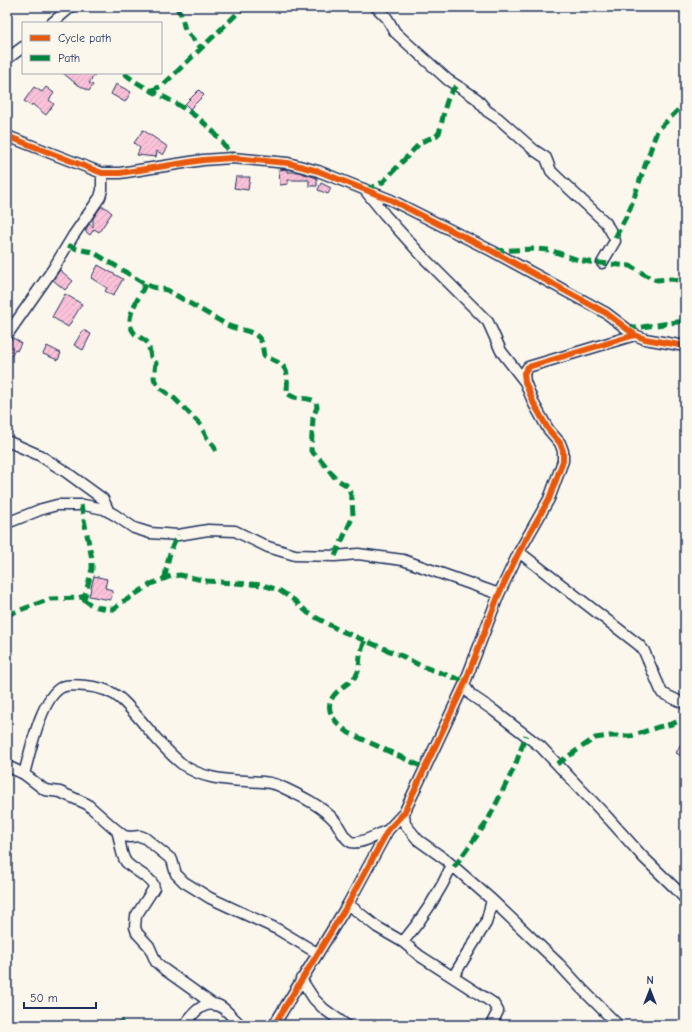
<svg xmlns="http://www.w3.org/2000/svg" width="692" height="1032" font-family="'Comic Neue',sans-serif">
	<defs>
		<pattern id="building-hatch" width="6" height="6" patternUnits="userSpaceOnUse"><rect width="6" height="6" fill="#fbc2d8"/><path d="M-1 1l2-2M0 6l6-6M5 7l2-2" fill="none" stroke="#d7a7bc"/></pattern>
	</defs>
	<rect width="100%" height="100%" fill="#fbf7ec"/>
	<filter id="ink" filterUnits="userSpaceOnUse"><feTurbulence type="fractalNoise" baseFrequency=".025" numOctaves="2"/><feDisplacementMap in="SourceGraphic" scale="8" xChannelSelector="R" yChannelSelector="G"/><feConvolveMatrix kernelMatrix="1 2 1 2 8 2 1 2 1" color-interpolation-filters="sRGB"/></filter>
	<g filter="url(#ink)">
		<path fill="url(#building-hatch)" stroke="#1b2f5e" d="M 63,73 L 96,73 L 89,83 L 93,85 L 89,91 L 75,83 Z
			M 116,84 L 131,92 L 125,102 L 111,94 Z
			M 34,87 L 42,92 L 46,87 L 54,93 L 49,100 L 54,104 L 46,115 L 32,104 L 31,106 L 24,101 Z
			M 199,90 L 204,95 L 190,109 L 185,104 Z
			M 143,130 L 168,147 L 163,155 L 157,151 L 156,157 L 137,155 L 140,148 L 134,143 Z
			M 287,169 L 287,172 L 298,172 L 317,178 L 317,186 L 309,186 L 309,180 L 288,180 L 288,184 L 280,185 L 279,170 Z
			M 236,177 L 250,177 L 248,190 L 234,188 Z
			M 321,183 L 331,188 L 328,194 L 318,190 Z
			M 101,207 L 105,207 L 112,213 L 99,232 L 94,229 L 90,235 L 85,231 L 89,224 L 93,227 L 93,218 Z
			M 98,265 L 123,279 L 113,296 L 105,291 L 107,288 L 91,278 Z
			M 60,270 L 73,281 L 65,290 L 53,280 Z
			M 65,294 L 82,304 L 68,327 L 52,317 Z
			M 83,330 L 91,334 L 83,350 L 74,345 Z
			M 13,338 L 21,343 L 17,351 L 15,350 L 12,355 L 7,352 L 7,341 Z
			M 47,346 L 61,353 L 58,360 L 43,354 Z
			M 94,576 L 107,579 L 105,588 L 113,590 L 110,600 L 89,596 Z
			M 685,736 L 685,758 L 676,753 Z"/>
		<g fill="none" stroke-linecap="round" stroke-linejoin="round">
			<g stroke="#1b2f5e" stroke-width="13">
				<path id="street" d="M 376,7 L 387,18 L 395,32 L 408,44 L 448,80 L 470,94 L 477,99 L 487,111 L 499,119 L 534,150 L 546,158 L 551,171 L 558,178 L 606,223 C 608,228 615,236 615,241 L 602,263
					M 52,23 L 71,7
					M 7,59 L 23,47
					M 7,136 L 102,173 L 120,173 L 203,160 L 232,158 L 288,163 L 318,171 L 391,200 L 492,251 L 606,313 L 635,335 L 645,339 L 685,346
					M 364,189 L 385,215 L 424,258 L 488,322 L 501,351 L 525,382
					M 7,335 L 53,269 L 73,236 L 100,197 L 102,190 L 102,173
					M 7,441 L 39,455 L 66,472 L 103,499 L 109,512
					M 7,523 L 42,509 L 57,505 L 84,505 L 104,509 L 115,515 L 134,528 L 150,533 L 178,535 L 208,530 L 235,531 L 268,547 L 295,555 L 335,556 L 358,554 L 403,560 L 499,594
					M 519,552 L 639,645 L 644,651 L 662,693 L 685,704
					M 464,685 L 471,695 L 493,710 L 541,747 L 609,819 L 643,857 L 677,890 L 685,899
					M 7,766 L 24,774 L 45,790 L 60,792 L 87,804 L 114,828 L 124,836 L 130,837 L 140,836 L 145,838 L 172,860 L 176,874 L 184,882 L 210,898 L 277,929 L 317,953
					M 24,774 C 30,753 41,697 62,687 C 69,684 78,685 86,686 C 99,687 112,691 122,700 C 143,720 159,746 182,764 C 200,778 224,780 246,781 C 259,782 272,781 284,788 C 301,796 322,806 335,821 C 340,827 344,839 351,842 C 360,845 379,834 388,830
					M 404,813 L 405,824 L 418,840 L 446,860 L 492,900 L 559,964 L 582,989 L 618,1025
					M 117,831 C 121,841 120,854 126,862 C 134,871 147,875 153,884 L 154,888 L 136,916 L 135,927 L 137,933 L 149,946 L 156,962 L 165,970 L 214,1005
					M 348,904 L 377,927 L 403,942 L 420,956 L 493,1003 L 498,1011 L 491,1025
					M 403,942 C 423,918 439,894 452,865
					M 453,977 L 486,923 L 492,900
					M 301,979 L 314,999 L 324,1009 L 346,1025
					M 185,1025 C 193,1012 207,997 223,1008 C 229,1013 235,1020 241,1025
					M 274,1025 L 348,904 L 388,830 L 404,813 L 464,685 L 499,594 L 519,552 L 549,499 L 563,461 L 563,451 L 560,443 L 548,429 L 534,404 L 525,382 L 524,373 L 528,367 L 635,335"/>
			</g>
			<use href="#street" stroke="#fbf7ec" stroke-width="10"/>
			<path stroke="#00873e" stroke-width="5" stroke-dasharray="10 5" stroke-linecap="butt" d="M 176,7 L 181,14 L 185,30 L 201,48
				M 124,73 C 141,88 161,94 180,106 C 201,118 221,136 232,158
				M 151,91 L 163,85 L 244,7
				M 366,190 L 383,182 L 421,142 L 436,136 L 439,133 C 444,117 444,97 457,85
				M 615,238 L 630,209 L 657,131 L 685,103
				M 68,245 L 77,249 L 93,252 L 145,284 L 152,287 L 167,290 L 227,325 C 238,331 257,329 262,343 C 263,347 263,352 264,356 C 267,358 270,358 273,360 C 291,367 287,378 287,393 C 295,401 308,396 316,402 L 317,407 L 313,418 L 311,451 L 321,460 L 336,479 L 348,486 L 352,499 L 353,516 L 335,556
				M 494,251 L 535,249 L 550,250 L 578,260 L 590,262 L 630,266 L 651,278 L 657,280 L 671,279 L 685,281
				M 145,284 C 140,299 121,318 135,334 C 139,337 144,339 148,343 L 151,357 L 156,363 L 154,378 L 155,381 L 160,388 L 174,398 L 200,424 L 207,438 L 214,446 L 217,456
				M 627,329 L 685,321
				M 165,578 C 167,563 170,548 178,535
				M 83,598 C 90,607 103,609 114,609 L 122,602 L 128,599 L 151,584 L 171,576 L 180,575 L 207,581 L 263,585 L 279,590 L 294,600 L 308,613 L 337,629 L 402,656 L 421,666 L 461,680 L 464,685
				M 7,615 L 50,599 L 78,598 L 85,596 L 92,569 L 92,559 L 81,505
				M 365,641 C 363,646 361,650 360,656 C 359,662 360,668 357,674 C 353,681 344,685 338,691 C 320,707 334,722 349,733 L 425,768
				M 557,764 L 595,738 L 609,736 L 631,736 L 658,727 L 672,724 L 685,718
				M 454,867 L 487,822 L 515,766 L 526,735
				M 114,1025 L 125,1021"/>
			<g stroke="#fbf7ec" stroke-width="8">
				<path id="cycleway" d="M 7,136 L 102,173 L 120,173 L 203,160 L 232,158 L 288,163 L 318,171 L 391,200 L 492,251 L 606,313 L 635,335 L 645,339 L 685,346
					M 274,1025 L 348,904 L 388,830 L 404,813 L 464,685 L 499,594 L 519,552 L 549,499 L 563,461 L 563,451 L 560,443 L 548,429 L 534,404 L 525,382 L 524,373 L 528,367 L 635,335"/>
			</g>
			<use href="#cycleway" stroke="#e8590c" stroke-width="6"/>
		</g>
	</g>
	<rect width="692" height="1032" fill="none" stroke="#fbf7ec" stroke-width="24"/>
	<rect x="12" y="12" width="668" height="1008" fill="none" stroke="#1b2f5e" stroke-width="1.5" filter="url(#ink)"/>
	<rect x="22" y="22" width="140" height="52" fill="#fbf7ec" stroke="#a1a7b3"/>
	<rect x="30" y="35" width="20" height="6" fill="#e8590c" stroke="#a1a7b3"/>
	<text x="58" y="42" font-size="12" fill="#1b2f5e">Cycle path</text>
	<rect x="30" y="55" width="20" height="6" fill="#00873e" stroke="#a1a7b3"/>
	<text x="58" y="62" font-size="12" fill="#1b2f5e">Path</text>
	<g transform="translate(650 990)" stroke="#fbf7ec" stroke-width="3" paint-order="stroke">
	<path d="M0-3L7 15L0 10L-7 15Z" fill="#1b2f5e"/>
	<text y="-6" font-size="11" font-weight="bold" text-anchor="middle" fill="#1b2f5e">N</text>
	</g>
	<path d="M24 1002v6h72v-6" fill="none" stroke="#1b2f5e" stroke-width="2"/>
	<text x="30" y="1002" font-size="12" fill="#1b2f5e" stroke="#fbf7ec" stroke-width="3" paint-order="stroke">50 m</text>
</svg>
